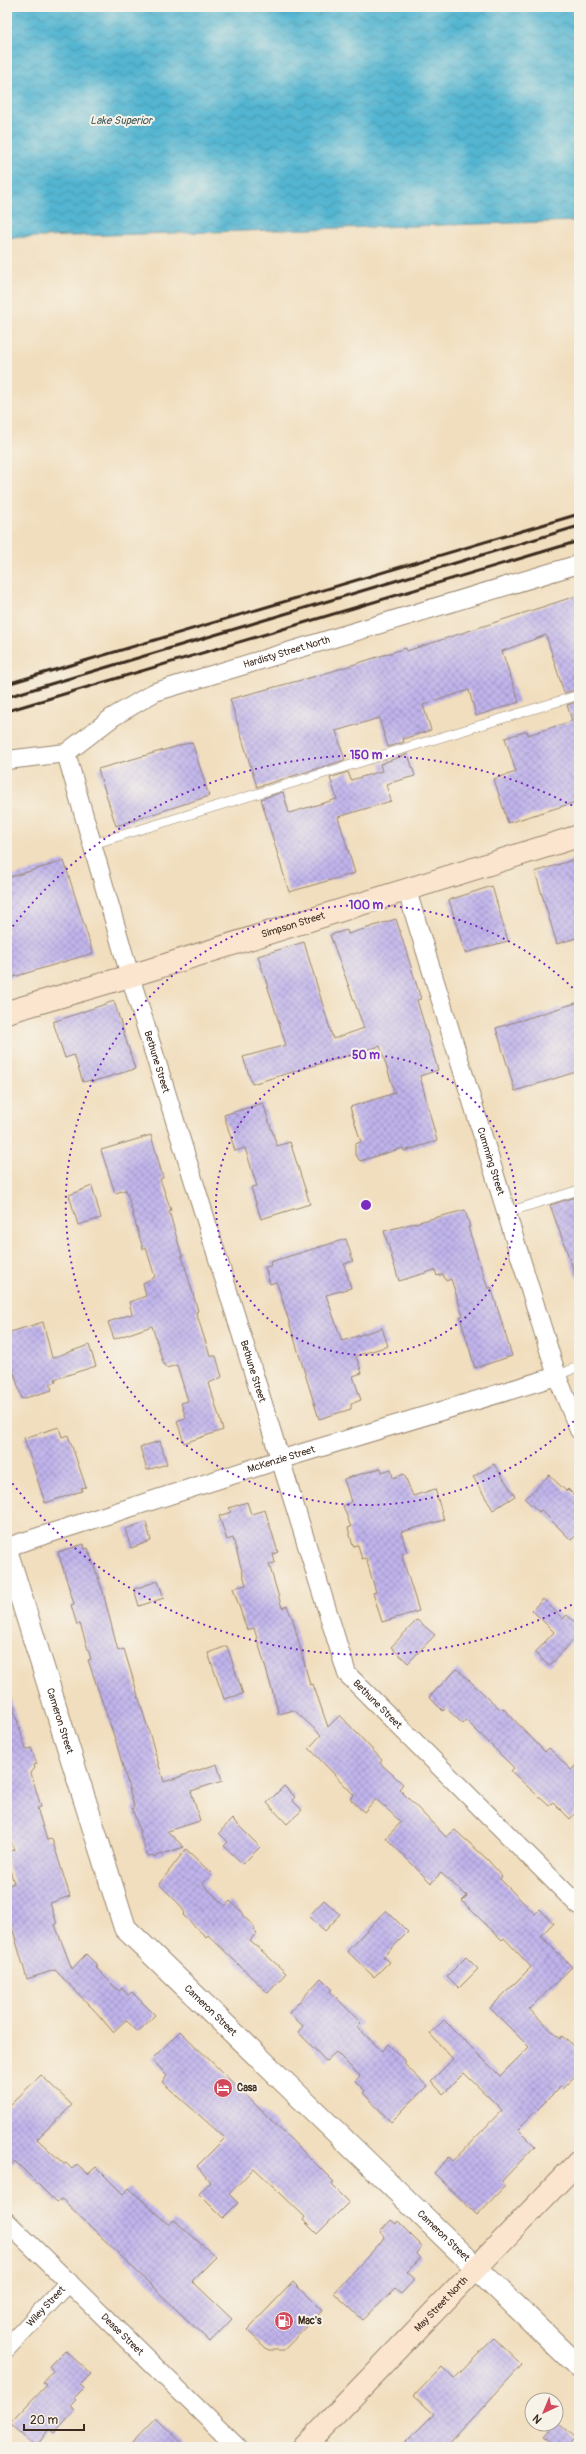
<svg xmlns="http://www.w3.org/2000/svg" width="586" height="2454" font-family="Pangolin,sans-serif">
	<defs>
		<pattern id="water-waves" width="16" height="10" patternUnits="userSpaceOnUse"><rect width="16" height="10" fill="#53b5d1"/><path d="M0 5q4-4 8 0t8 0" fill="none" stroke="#4693a9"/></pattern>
		<pattern id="building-cross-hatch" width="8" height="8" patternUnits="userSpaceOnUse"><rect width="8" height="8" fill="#c0b4ec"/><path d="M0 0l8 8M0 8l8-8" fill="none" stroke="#9d93bf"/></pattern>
	</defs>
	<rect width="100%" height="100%" fill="#f7f3e8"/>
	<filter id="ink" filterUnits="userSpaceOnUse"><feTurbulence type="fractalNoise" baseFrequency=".025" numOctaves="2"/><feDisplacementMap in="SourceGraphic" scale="8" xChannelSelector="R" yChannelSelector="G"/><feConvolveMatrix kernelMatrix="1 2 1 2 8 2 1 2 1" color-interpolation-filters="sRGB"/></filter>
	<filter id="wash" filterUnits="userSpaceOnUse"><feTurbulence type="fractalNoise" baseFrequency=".012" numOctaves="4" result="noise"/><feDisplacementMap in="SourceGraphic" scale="16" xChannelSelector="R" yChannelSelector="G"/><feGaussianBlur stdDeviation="0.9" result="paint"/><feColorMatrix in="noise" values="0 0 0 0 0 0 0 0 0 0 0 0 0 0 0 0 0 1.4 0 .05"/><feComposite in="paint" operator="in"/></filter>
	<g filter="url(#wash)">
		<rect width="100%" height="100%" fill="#f1debe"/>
		<path fill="url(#water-waves)" stroke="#477078" d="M 7,7 L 579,7 L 579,221 L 7,238 Z"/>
		<g id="blocks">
			<path fill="url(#building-cross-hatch)" d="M 579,595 L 579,689 L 564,693 L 546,635 L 502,651 L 519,702 L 476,716 L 469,690 L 423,705 L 431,730 L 403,739 L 404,742 L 388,747 L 379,718 L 336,731 L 345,760 L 257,787 L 230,699 L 320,675 L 406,648 L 407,651 Z
				M 579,701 L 579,801 L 508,823 L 494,779 L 516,772 L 505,738 L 527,731 L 528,735 L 572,721 L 567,705 Z
				M 192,742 L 209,796 L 116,826 L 98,769 Z
				M 408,754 L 415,776 L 386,784 L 391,801 L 338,817 L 355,873 L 289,892 L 261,799 L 283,792 L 289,813 L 337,799 L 330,778 L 348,772 L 351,780 L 382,771 L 380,764 Z
				M 579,858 L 579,937 L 557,944 L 535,872 Z
				M 64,861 L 93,953 L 7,979 L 7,878 Z
				M 492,886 L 508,941 L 465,953 L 449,900 Z
				M 396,919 L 421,999 L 417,1000 L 438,1070 L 420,1076 L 437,1141 L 404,1151 L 403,1148 L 360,1161 L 355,1154 L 355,1144 L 361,1142 L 350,1107 L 395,1093 L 380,1046 L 252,1084 L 243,1057 L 286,1045 L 258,956 L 304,942 L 333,1039 L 364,1028 L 330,935 L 347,930 L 348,934 Z
				M 114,1001 L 135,1069 L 91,1082 L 91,1080 L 83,1082 L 74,1055 L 65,1058 L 53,1022 Z
				M 579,1002 L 579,1071 L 515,1091 L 496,1028 Z
				M 263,1103 L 277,1146 L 290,1142 L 310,1204 L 261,1219 L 251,1187 L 257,1186 L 245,1148 L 235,1151 L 224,1115 Z
				M 151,1135 L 163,1178 L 160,1179 L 171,1210 L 169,1211 L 198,1311 L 196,1312 L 210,1356 L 216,1356 L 222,1377 L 209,1383 L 223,1430 L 184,1443 L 177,1421 L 186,1418 L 181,1403 L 188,1401 L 177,1365 L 166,1368 L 163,1362 L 152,1326 L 114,1339 L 108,1322 L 132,1314 L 129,1302 L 146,1296 L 143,1283 L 155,1277 L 146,1248 L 143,1249 L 126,1190 L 115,1193 L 101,1150 Z
				M 92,1186 L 101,1218 L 78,1225 L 69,1195 Z
				M 579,1196 L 579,1277 L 576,1277 L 550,1205 Z
				M 465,1210 L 470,1227 L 468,1227 L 488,1289 L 491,1287 L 512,1356 L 475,1368 L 460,1317 L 463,1316 L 451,1279 L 446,1281 L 443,1274 L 437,1276 L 435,1270 L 399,1281 L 384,1231 Z
				M 346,1239 L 353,1261 L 344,1264 L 351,1288 L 326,1295 L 342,1341 L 382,1328 L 388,1346 L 356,1356 L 362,1373 L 353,1376 L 361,1400 L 351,1404 L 351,1409 L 319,1419 L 278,1286 L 276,1282 L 270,1284 L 265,1267 L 271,1266 L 270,1262 Z
				M 43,1322 L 52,1358 L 89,1345 L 96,1366 L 55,1379 L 56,1382 L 50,1384 L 52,1390 L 22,1399 L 7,1350 L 7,1333 Z
				M 59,1427 L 62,1437 L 68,1435 L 86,1487 L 81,1488 L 82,1491 L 45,1503 L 24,1438 Z
				M 160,1441 L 167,1464 L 147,1470 L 140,1447 Z
				M 494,1464 L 515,1496 L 493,1510 L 473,1477 Z
				M 381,1468 L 382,1472 L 391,1469 L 393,1478 L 404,1474 L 413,1496 L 435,1489 L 444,1520 L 401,1532 L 407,1552 L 402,1554 L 403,1560 L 419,1611 L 382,1622 L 373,1593 L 376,1592 L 366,1558 L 362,1559 L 358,1545 L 353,1546 L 348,1528 L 351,1527 L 343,1506 L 351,1502 L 344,1479 Z
				M 549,1475 L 566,1491 L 568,1489 L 579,1500 L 579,1533 L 571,1540 L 541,1510 L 539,1512 L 525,1499 Z
				M 247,1502 L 251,1514 L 265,1510 L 278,1552 L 273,1554 L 275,1563 L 269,1564 L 282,1608 L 287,1606 L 293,1620 L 310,1685 L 313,1684 L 328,1727 L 340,1715 L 382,1760 L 380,1763 L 403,1784 L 399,1789 L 446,1837 L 455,1830 L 487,1859 L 502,1876 L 500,1879 L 535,1914 L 540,1909 L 553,1923 L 541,1936 L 572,1967 L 529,2009 L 560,2039 L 562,2036 L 575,2048 L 575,2076 L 562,2089 L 560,2087 L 518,2129 L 535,2146 L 502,2181 L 506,2185 L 477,2215 L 434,2173 L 449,2157 L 453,2161 L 502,2110 L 464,2073 L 443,2094 L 431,2081 L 453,2059 L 430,2034 L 444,2020 L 500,2076 L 529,2047 L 490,2008 L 531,1967 L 504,1938 L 502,1940 L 472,1911 L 462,1901 L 467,1896 L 441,1873 L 431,1883 L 386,1838 L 401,1822 L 376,1799 L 364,1812 L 350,1799 L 354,1795 L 309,1748 L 321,1735 L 294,1710 L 279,1714 L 254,1628 L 247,1630 L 233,1588 L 246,1585 L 233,1538 L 227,1540 L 219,1516 L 231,1512 L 229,1508 Z
				M 146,1522 L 151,1541 L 131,1548 L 125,1529 Z
				M 84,1544 L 85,1549 L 88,1548 L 103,1592 L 118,1651 L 124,1649 L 164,1782 L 217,1764 L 222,1781 L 191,1791 L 200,1821 L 167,1831 L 184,1847 L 154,1857 L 153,1855 L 147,1856 L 132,1807 L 134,1806 L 116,1742 L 88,1660 L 91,1659 L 80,1624 L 77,1625 L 71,1605 L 74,1604 L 58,1552 Z
				M 158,1581 L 164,1598 L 139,1606 L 134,1589 Z
				M 543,1599 L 563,1619 L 567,1615 L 579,1626 L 579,1634 L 549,1666 L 535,1653 L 554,1632 L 532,1610 Z
				M 417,1620 L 435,1635 L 408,1663 L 391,1647 Z
				M 227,1646 L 243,1694 L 224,1699 L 208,1653 Z
				M 457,1669 L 501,1710 L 503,1708 L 545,1752 L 549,1748 L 571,1770 L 579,1762 L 579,1809 L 570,1819 L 553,1802 L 549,1806 L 526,1785 L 511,1771 L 514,1768 L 466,1720 L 463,1724 L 446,1708 L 443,1711 L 429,1697 Z
				M 11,1700 L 26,1750 L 31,1748 L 37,1764 L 34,1765 L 35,1768 L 31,1773 L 41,1807 L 37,1808 L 47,1840 L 52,1839 L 70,1896 L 50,1903 L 57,1924 L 55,1925 L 72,1969 L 86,1954 L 98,1966 L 96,1968 L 119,1991 L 122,1988 L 128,1995 L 132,1992 L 155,2015 L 138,2032 L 126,2020 L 113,2032 L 97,2013 L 55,1970 L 27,1979 L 7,1910 L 7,1886 L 14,1883 L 7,1861 L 7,1851 L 14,1850 L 7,1831 L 7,1701 Z
				M 284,1786 L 295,1797 L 292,1800 L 302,1810 L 287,1824 L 267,1803 Z
				M 232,1819 L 260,1847 L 243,1864 L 224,1846 L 228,1842 L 219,1833 Z
				M 186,1849 L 212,1874 L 203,1884 L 225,1906 L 230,1901 L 243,1913 L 242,1915 L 255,1927 L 253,1929 L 257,1933 L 250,1940 L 286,1973 L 268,1993 L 208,1935 L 206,1937 L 183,1915 L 185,1913 L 179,1904 L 159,1884 Z
				M 324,1900 L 340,1915 L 325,1931 L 309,1916 Z
				M 386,1910 L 408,1932 L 383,1957 L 389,1962 L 374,1977 L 347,1951 Z
				M 466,1957 L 478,1969 L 459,1988 L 447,1976 Z
				M 321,1978 L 332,1989 L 330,1991 L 361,2023 L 357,2027 L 382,2051 L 388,2044 L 406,2062 L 404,2064 L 427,2086 L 391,2122 L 363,2093 L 365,2091 L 355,2081 L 360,2076 L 336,2052 L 326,2061 L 298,2032 L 303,2026 L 289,2013 Z
				M 180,2031 L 318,2166 L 334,2182 L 332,2185 L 349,2202 L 317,2234 L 303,2220 L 305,2217 L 254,2168 L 229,2194 L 238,2203 L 223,2218 L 199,2194 L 210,2182 L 197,2166 L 225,2138 L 162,2082 L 167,2076 L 152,2059 Z
				M 41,2075 L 72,2105 L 37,2139 L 64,2164 L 66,2163 L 72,2169 L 77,2164 L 88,2174 L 96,2167 L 123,2194 L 129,2188 L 169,2225 L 174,2220 L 216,2257 L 192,2281 L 232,2319 L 210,2342 L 62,2199 L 57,2203 L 15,2161 L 7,2169 L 7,2108 Z
				M 391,2220 L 396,2224 L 398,2222 L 422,2246 L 416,2253 L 421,2258 L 407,2272 L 415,2279 L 401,2294 L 395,2289 L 363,2320 L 334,2293 L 380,2243 L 384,2237 L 380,2232 Z
				M 293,2282 L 322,2311 L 284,2350 L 268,2350 L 247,2330 Z
				M 494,2338 L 522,2365 L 446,2447 L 401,2447 L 434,2414 L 414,2396 L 442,2367 L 454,2379 Z
				M 65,2350 L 91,2374 L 80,2385 L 84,2388 L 74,2398 L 76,2400 L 70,2406 L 75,2410 L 54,2433 L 49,2429 L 36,2447 L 10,2423 L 46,2385 L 43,2382 L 53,2371 L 49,2366 Z
				M 156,2418 L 186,2447 L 128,2447 Z
				M 557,2422 L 575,2438 L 566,2447 L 556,2447 L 544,2436 Z"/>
		</g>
	</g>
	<g filter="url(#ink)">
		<use href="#blocks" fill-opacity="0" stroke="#96846e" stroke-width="1"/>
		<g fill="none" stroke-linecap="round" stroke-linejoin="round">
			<g stroke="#96846e" stroke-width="10">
				<path id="service" d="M 93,844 L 579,695
					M 508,1212 L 579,1190
					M 557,1376 L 579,1366"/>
			</g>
			<g stroke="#96846e" stroke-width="20">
				<g id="minor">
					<path id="s1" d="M 66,753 L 130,976 L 347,1674 L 579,1906"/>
					<path id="s2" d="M 7,760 L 66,753 L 113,717 L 155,692 L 579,564"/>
					<path id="s3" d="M 407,891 L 557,1376 L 579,1430"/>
					<path id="s4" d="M 7,1547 L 279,1460 L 557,1376"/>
					<path id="s5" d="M 7,2222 L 237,2447"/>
					<path id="s6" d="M 7,2348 L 69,2282"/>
				</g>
			</g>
			<g stroke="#96846e" stroke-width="24">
				<g id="tertiary">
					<path id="s7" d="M 7,1553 L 125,1928 L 579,2367"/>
				</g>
			</g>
			<g stroke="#96846e" stroke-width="24">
				<g id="secondary">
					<path id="s8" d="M 7,1012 L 130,976 L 579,836"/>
					<path id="s9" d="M 304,2447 L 579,2161"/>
				</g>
			</g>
			<use href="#service" stroke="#fff" stroke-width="9"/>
			<use href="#minor" stroke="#fff" stroke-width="18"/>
			<use href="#tertiary" stroke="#fff" stroke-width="22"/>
			<use href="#secondary" stroke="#fbe5cf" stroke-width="22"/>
			<path stroke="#3b2a1e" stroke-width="3" d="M 7,684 L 579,514
				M 7,697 L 579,526
				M 7,711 L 579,541"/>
		</g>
	</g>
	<g fill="none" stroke="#7b2cbf" stroke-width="2" stroke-dasharray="2 4">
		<circle cx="366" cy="1205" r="150"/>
		<path d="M578 1417A300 300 0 1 1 578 993"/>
		<path d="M577 1602A450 450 0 0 1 9 1479M9 931A450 450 0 0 1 577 808"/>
	</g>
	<defs>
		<g id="hotel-disc" transform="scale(1)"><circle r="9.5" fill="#d1495b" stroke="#f7f3e8"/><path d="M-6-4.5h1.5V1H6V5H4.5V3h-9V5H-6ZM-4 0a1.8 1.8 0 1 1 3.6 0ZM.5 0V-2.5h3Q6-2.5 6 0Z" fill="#fff"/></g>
		<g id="fuel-disc" transform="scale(1)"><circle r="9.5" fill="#d1495b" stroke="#f7f3e8"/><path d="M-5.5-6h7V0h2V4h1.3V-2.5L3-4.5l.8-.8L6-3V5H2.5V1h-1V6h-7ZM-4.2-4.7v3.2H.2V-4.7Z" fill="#fff"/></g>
	</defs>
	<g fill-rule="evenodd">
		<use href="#hotel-disc" x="223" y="2088"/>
		<use href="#fuel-disc" x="284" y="2321"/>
	</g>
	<g text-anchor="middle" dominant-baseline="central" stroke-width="4" stroke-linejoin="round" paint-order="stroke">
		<g font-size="10" fill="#3b2a1e" stroke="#f7f3e8">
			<text stroke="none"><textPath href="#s2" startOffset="305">Hardisty Street North</textPath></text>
			<text stroke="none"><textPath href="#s8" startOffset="299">Simpson Street</textPath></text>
			<text stroke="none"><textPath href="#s1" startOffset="322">Bethune Street</textPath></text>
			<text stroke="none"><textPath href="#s3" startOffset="283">Cumming Street</textPath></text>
			<text stroke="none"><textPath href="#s1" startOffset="646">Bethune Street</textPath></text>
			<text stroke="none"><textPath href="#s4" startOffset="288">McKenzie Street</textPath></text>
			<text stroke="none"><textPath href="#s1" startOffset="1006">Bethune Street</textPath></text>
			<text stroke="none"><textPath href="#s7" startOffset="176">Cameron Street</textPath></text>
			<text stroke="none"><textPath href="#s7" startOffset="512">Cameron Street</textPath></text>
			<text stroke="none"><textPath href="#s7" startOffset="836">Cameron Street</textPath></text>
			<text stroke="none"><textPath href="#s9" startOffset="198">May Street North</textPath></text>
			<text stroke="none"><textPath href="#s6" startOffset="57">Wiley Street</textPath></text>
			<text stroke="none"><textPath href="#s5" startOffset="161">Dease Street</textPath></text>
		</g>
		<g font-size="10" font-weight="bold" fill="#3b2a1e" stroke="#f7f3e8" text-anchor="start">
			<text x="237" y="2088">Casa</text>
			<text x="298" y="2321">Mac's</text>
		</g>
		<g font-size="11" font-style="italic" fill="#435b5d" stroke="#f7f3e8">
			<text x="121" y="120">Lake Superior</text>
		</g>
	</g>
	<circle cx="366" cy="1205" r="6" fill="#7b2cbf" stroke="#f7f3e8" stroke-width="2"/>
	<g font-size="12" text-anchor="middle" font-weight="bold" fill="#7b2cbf" stroke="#f7f3e8" stroke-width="4" stroke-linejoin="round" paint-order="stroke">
		<text x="366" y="759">150 m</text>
		<text x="366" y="909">100 m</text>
		<text x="366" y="1059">50 m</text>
	</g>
	<rect width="586" height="2454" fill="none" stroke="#f7f3e8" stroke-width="24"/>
	<g transform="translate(544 2412) rotate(224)"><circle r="19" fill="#f7f3e8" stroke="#aca397"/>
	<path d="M0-3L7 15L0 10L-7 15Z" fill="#d1495b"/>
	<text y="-6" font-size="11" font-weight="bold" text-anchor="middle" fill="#3b2a1e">N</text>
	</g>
	<path d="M24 2424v6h60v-6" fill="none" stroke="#3b2a1e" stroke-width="2"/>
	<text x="30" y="2424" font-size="12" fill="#3b2a1e" stroke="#f7f3e8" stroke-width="3" paint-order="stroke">20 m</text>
</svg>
